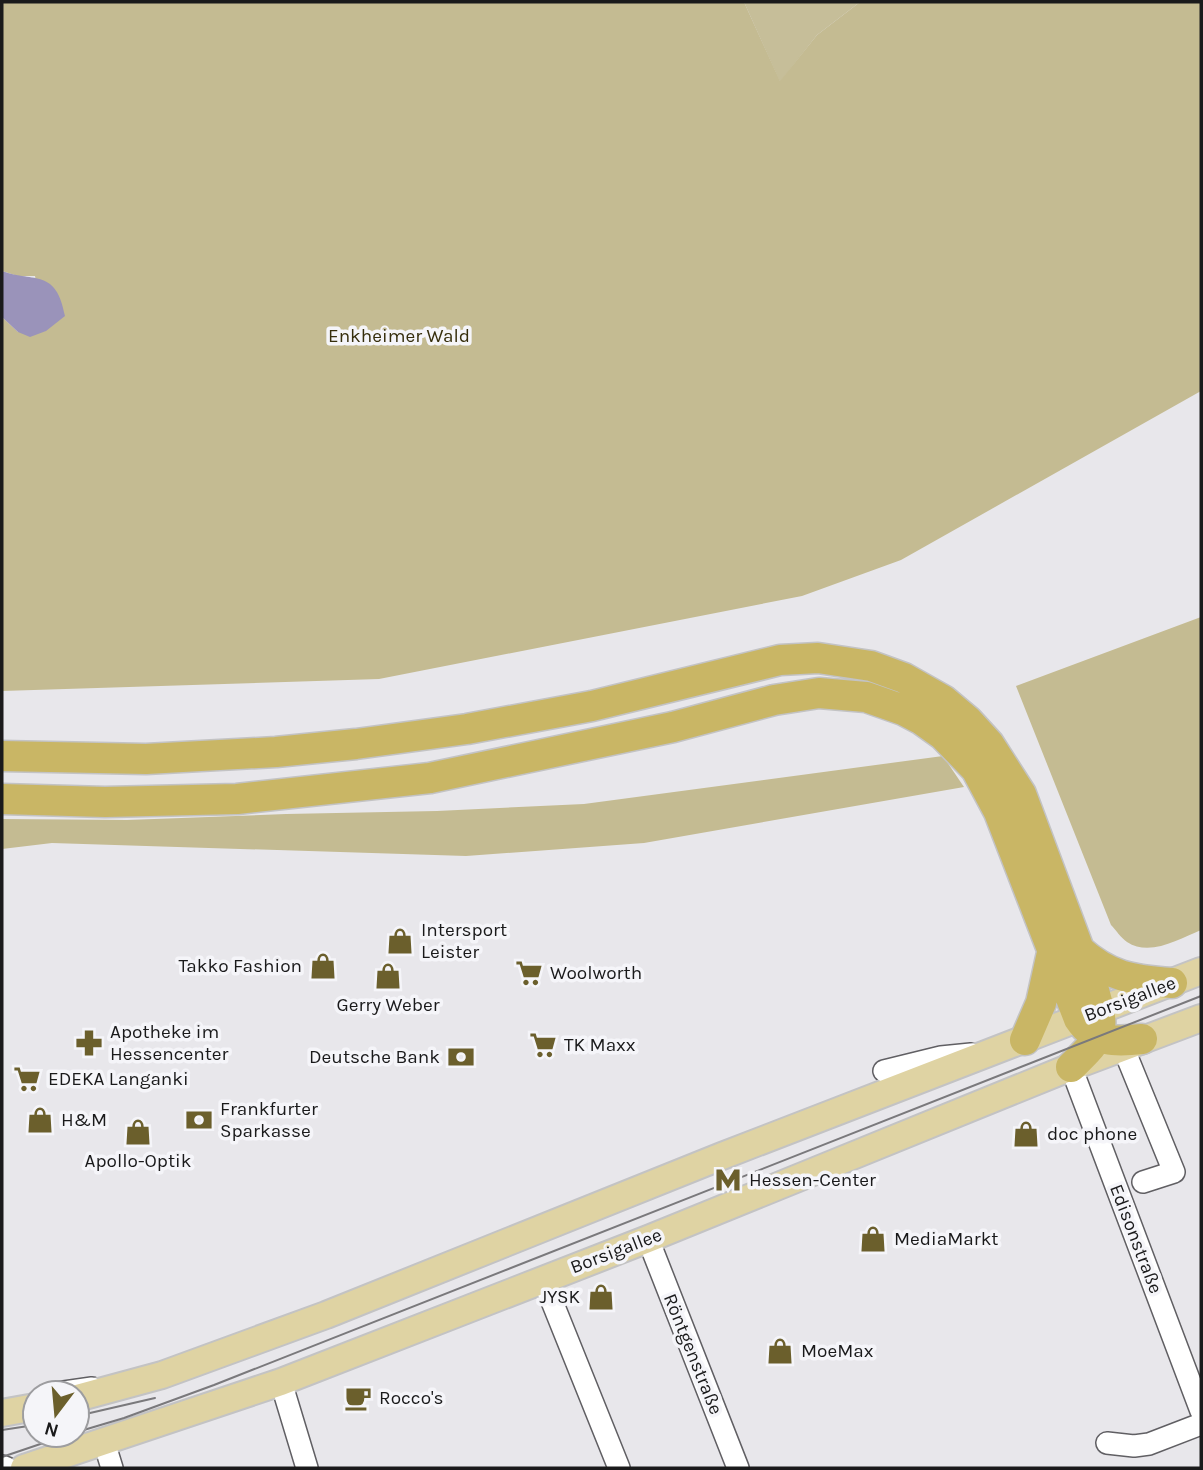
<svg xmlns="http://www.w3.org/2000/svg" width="1203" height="1470" font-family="Karla,sans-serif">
	<rect width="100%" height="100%" fill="#e8e7eb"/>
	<path fill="#c6be99" d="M 744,2 L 860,2 L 817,35 L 780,82 Z"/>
	<path fill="#c4bb92" d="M 2,2 L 744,2 L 780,81 L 817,35 L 860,2 L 1201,2 L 1201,391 L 901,560 L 802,596 L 379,679 L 2,691 L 2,317 L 18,332 L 46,331 L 35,276 L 18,276 L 2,271 Z
		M 1201,617 L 1201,930 C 1179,939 1150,957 1127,942 C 1121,938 1116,930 1111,925 L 1016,686 Z
		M 943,756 L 964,787 L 644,843 L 466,856 L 52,843 L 2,849 L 2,819 L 127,820 L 286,814 L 437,811 L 584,804 Z"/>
	<path fill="#9a93ba" d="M 2,271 C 35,283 56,268 65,316 L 46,331 L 30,337 L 18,332 L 2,317 Z"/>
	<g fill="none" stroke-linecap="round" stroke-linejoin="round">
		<g stroke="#605f63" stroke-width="24">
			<path id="minor" d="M 1123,1047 L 1174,1172 L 1143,1182
				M 1071,1067 L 1201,1411
				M 884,1071 L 941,1057 L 971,1054
				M 648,1239 L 738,1468
				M 543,1279 L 619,1468
				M 281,1382 L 307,1468
				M 57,1393 L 92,1388
				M 104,1442 L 112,1468
				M 1107,1443 L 1134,1446 L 1149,1444 L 1201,1424
				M 2,1466 L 7,1468"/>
		</g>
		<g stroke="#c3c3c4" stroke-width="30">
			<path id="major" d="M 77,1398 L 162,1375 L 326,1315 L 722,1156 L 1201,971
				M 2,1413 L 35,1407
				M 24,1468 L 281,1382 L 648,1239 L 1071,1067 L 1201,1018"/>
		</g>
		<g stroke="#c3c3c4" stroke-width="33">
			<path id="highway" d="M 2,756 L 146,759 L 276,752 L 356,744 L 467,729 L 592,706 L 780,660 L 818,658 L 871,666 L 904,678 L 943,700 L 968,721 L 989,744 L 1021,794 L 1093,987 C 1106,1032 1104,1035 1071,1067
				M 2,799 L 105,802 L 237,799 L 430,778 L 673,727 L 774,700 L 819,693 L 866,697 L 903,710 L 922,720 L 943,735 L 976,769 L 999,812 L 1079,1019 C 1095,1043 1116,1042 1142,1039
				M 1079,950 C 1109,977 1132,980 1172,983
				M 1025,1040 L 1041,1003 L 1052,953"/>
		</g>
		<use href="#minor" stroke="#fff" stroke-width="21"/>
		<use href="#major" stroke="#dfd3a3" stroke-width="26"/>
		<use href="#highway" stroke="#c9b665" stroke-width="30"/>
		<path stroke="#7a797c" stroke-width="2" d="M 77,1416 L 155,1398
			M 2,1430 L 35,1425
			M 77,1432 L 124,1418 L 214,1385 L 1201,996
			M 2,1457 L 67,1435"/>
	</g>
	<defs>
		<g id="shop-bare" transform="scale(2.1)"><path d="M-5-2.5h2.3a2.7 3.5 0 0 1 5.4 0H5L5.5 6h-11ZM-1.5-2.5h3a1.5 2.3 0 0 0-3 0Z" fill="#6b5f2c" stroke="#f5f5f9" stroke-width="2.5" paint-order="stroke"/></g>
		<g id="supermarket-bare" transform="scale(2.1)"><path d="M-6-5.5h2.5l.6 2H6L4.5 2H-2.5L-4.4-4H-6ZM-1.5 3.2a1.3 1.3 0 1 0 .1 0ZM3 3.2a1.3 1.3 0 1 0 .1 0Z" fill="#6b5f2c" stroke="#f5f5f9" stroke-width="2.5" paint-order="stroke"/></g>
		<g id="pharmacy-bare" transform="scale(2.1)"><path d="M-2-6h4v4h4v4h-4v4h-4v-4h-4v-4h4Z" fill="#6b5f2c" stroke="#f5f5f9" stroke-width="2.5" paint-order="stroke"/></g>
		<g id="bank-bare" transform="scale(2.1)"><path d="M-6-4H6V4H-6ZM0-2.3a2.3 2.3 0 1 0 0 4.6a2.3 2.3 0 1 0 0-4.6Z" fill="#6b5f2c" stroke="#f5f5f9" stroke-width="2.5" paint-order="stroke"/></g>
		<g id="metro-bare" transform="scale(2.1)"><path d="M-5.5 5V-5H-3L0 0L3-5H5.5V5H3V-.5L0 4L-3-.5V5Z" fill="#6b5f2c" stroke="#f5f5f9" stroke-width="2.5" paint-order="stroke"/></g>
		<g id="cafe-bare" transform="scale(2.1)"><path d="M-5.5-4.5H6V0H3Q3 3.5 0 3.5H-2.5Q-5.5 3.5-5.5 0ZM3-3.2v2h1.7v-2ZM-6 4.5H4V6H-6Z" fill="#6b5f2c" stroke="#f5f5f9" stroke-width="2.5" paint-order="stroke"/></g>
	</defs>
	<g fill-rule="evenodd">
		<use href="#shop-bare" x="400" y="941"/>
		<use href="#shop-bare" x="323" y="966"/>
		<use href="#supermarket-bare" x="529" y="973"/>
		<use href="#shop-bare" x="388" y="976"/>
		<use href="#pharmacy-bare" x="89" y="1043"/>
		<use href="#supermarket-bare" x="543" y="1045"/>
		<use href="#bank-bare" x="461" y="1057"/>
		<use href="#supermarket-bare" x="27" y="1079"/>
		<use href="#shop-bare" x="40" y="1120"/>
		<use href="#bank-bare" x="199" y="1120"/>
		<use href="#shop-bare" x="138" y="1132"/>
		<use href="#shop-bare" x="1026" y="1134"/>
		<use href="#metro-bare" x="728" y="1180"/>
		<use href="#shop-bare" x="873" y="1239"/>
		<use href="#shop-bare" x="601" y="1297"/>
		<use href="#shop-bare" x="780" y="1351"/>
		<use href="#cafe-bare" x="358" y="1398"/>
	</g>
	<g text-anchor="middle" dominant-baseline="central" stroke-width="7" stroke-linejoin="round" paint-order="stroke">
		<g font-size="19" fill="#362e0c" stroke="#f5f5f9">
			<text x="399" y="336">Enkheimer Wald</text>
		</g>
		<g font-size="19" fill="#1a1a1b" stroke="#f5f5f9" text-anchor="start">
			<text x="421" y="930">Intersport<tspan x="421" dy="22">Leister</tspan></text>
			<text x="302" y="966" text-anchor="end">Takko Fashion</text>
			<text x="550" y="973">Woolworth</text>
			<text x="388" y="1005" text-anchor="middle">Gerry Weber</text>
			<text x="110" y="1032">Apotheke im<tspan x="110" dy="22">Hessencenter</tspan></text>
			<text x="564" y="1045">TK Maxx</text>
			<text x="440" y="1057" text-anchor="end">Deutsche Bank</text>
			<text x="48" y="1079">EDEKA Langanki</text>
			<text x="220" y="1109">Frankfurter<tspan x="220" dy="22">Sparkasse</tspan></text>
			<text x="61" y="1120">H&amp;M</text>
			<text x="1047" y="1134">doc phone</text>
			<text x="138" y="1161" text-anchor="middle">Apollo-Optik</text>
			<text x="749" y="1180">Hessen-Center</text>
			<text x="894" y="1239">MediaMarkt</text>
			<text x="580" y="1297" text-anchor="end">JYSK</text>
			<text x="801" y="1351">MoeMax</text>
			<text x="379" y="1398">Rocco's</text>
		</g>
		<g font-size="19" fill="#1a1a1b" stroke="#f5f5f9">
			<text transform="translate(1130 999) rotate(-21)">Borsigallee</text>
			<text transform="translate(1136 1239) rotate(69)">Edisonstraße</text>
			<text transform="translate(616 1251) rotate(-21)">Borsigallee</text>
			<text transform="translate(693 1354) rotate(68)">Röntgenstraße</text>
		</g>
	</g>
	<rect width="1203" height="1470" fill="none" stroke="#1a1a1b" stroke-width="7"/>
	<g transform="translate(56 1414) rotate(196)"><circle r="33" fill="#f5f5f9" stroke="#9d9da0" stroke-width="2"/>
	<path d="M0-5L12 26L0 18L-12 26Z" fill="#6b5f2c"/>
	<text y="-10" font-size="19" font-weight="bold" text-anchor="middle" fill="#1a1a1b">N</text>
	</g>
</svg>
